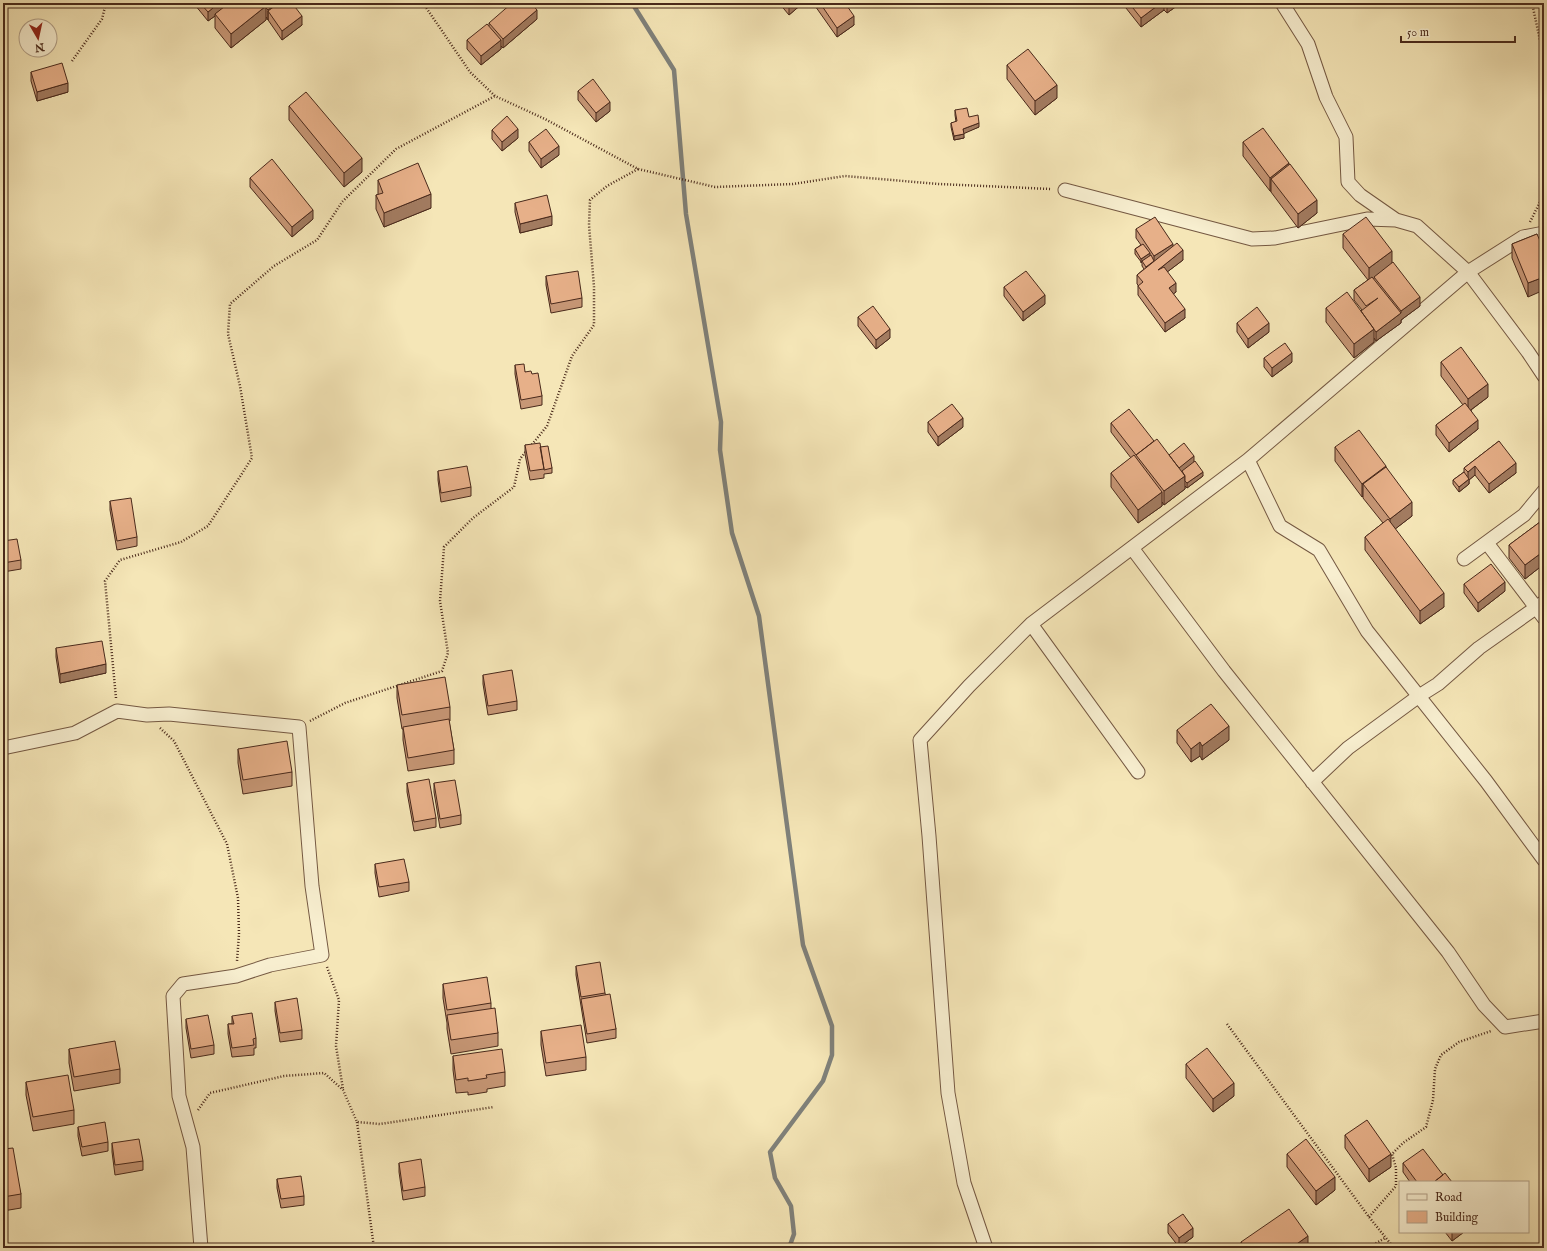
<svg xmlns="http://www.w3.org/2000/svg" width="1547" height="1251" font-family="'IM FELL English',serif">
	<rect width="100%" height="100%" fill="#f5e6b7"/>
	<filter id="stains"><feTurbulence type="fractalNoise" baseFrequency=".005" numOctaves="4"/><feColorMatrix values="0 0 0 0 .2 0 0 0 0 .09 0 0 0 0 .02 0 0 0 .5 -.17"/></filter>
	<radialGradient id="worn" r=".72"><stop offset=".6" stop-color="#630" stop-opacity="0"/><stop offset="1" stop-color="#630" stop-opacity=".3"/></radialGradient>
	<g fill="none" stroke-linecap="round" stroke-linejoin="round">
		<path stroke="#7f817b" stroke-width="4.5" d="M 632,3 L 674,70 L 686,214 L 721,422 L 720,450 L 732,533 L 759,616 L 803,945 L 832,1026 L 832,1055 L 823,1081 L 770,1152 L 775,1178 L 791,1206 L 794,1234 L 789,1248"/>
		<g stroke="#745842" stroke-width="15">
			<path id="street" d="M 1282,3 L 1308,44 L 1326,97 L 1346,137 L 1348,182 L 1360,195 L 1396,220
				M 1065,190 L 1252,239 L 1275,238 L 1367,219 L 1396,220 L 1417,226 L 1468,272 L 1528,352 L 1544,376
				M 1248,460 L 1280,526 L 1319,550 L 1367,631 L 1486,781 L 1544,860
				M 1487,543 L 1544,618
				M 1132,548 L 1224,671 L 1448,952 L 1484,1005 L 1505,1027 L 1544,1021
				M 1464,559 L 1524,515 L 1544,491
				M 1031,624 L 1138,772
				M 3,748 L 75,733 L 117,711 L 147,715 L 169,714 L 299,727 L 312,886 L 322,955 L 270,965 L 236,976 L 183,984 L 173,996 L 179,1096 L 193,1147 L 201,1248
				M 1312,782 L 1348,748 L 1419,696 L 1438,684 L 1479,648 L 1544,602
				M 986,1248 L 964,1183 L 948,1093 L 929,836 L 920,740 L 969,686 L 1031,624 L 1248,460 L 1468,272 L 1523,237 L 1544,233"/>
		</g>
		<path stroke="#49291b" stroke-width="2.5" stroke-dasharray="1 2" stroke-linecap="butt" d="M 423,3 L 470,72 L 495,96 L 545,119 L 638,169 L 715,187 L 793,184 L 845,176 L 939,184 L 1051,189
			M 1532,3 L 1544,59
			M 72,61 L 102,19 L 106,3
			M 1530,222 L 1544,194
			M 530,447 L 547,426 L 572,356 L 594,325 L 594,287 L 589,225 L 590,200 L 607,186 L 638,169
			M 116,698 L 105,581 L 120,560 L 181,542 L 208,526 L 252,458 L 240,386 L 228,334 L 230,304 L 274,266 L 317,240 L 342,202 L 396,149 L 495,96
			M 310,721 L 345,703 L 442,671 L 448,653 L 440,601 L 444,547 L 473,518 L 514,487 L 520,459 L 527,450
			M 160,728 L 174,741 L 227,844 L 238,898 L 239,934 L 237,961
			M 327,967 L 339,1000 L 336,1046 L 343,1089
			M 1227,1024 L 1369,1217 L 1394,1248
			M 198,1110 L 210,1093 L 284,1076 L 324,1073 L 343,1090 L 357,1122 L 380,1124 L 494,1107
			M 357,1122 L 374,1248
			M 1369,1217 L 1396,1186 L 1396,1168 L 1392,1154 L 1403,1143 L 1426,1127 L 1433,1100 L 1435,1069 L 1441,1055 L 1459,1042 L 1491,1031
			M 30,1246 L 31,1248
			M 1368,1248 L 1385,1238"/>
		<use href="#street" stroke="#f8efd0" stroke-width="13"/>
	</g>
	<path fill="#c79776" stroke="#49291b" d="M 195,3 L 292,3 L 302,25 L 282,40 L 266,17 L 266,20 L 231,48 L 215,28 L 215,16 L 208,21 L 195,5 Z
		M 779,3 L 803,3 L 789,15 Z
		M 813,3 L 845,3 L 854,25 L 837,37 Z
		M 1122,3 L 1181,3 L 1167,13 L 1164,10 L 1141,27 Z
		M 537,19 L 503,48 L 501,46 L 501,49 L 481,65 L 467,49 L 467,40 L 489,26 L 489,23 Z
		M 1007,65 L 1057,98 L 1035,115 L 1007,79 Z
		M 31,72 L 68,92 L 37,101 L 31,81 Z
		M 578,91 L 610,111 L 596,122 L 578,100 Z
		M 289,106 L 362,172 L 344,187 L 289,120 Z
		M 955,110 L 969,117 L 979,127 L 963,133 L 964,138 L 954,140 L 951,127 L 951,123 L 956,122 L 955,115 Z
		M 492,130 L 518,138 L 502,151 L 492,139 Z
		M 529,142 L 559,155 L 541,168 L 529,151 Z
		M 1243,142 L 1289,165 L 1317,213 L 1298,228 L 1271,192 L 1271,191 L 1270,191 L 1243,156 Z
		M 250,178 L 313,219 L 292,237 L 250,187 Z
		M 378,180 L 431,208 L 384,227 L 376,209 L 376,195 L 378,195 Z
		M 515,203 L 552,225 L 520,233 L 515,212 Z
		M 1136,229 L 1173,246 L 1183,260 L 1167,272 L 1176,292 L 1173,294 L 1185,318 L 1165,332 L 1138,295 L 1138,285 L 1137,284 L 1137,275 L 1144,269 L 1142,266 L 1142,263 L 1135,254 L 1135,249 L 1141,245 L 1136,238 Z
		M 1343,234 L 1392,264 L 1420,306 L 1401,320 L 1401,323 L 1376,341 L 1374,338 L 1374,342 L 1354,358 L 1326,322 L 1326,308 L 1361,311 L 1362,310 L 1354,300 L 1354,290 L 1368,280 L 1343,248 Z
		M 1537,234 L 1528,297 L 1512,258 L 1512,244 Z
		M 546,276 L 582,298 L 582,307 L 551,313 L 546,285 Z
		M 1004,287 L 1045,304 L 1023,321 L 1004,296 Z
		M 858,317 L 890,338 L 876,349 L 858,326 Z
		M 1237,323 L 1269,332 L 1248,348 L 1237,332 Z
		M 1264,358 L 1292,362 L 1272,377 L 1264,367 Z
		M 1441,362 L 1488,397 L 1471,410 L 1478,429 L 1449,452 L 1436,435 L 1436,425 L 1463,405 L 1441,376 Z
		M 515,365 L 525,372 L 532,374 L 542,396 L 542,405 L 521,409 L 515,374 Z
		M 928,422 L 963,427 L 938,446 L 928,432 Z
		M 1111,423 L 1154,441 L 1169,455 L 1194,462 L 1203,476 L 1187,488 L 1185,486 L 1185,489 L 1164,505 L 1162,502 L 1162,506 L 1138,523 L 1111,487 L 1111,473 L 1131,458 L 1111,432 Z
		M 1499,441 L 1516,473 L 1489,493 L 1475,475 L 1469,480 L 1469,484 L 1459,492 L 1453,484 L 1453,480 L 1464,472 L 1464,468 Z
		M 525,445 L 540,447 L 552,468 L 552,473 L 544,474 L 544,478 L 530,480 L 525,454 Z
		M 1335,447 L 1386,467 L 1412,516 L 1395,529 L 1444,607 L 1420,624 L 1365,550 L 1365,537 L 1383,523 L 1363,498 L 1363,496 L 1362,497 L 1335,461 Z
		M 438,471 L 471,487 L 471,496 L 441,502 L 438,480 Z
		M 110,501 L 137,537 L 137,546 L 117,550 L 110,510 Z
		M 1544,519 L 1544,564 L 1525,579 L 1509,558 L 1509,545 Z
		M 3,541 L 21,560 L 21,569 L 3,572 Z
		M 1464,584 L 1505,591 L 1478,612 L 1464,593 Z
		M 56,648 L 106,673 L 60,683 L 56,657 Z
		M 483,675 L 517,701 L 517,710 L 488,715 L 483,684 Z
		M 397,685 L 450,707 L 450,721 L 449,721 L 454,750 L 454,764 L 408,771 L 403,740 L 403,729 L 402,729 L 397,698 Z
		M 1177,730 L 1229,740 L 1202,760 L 1200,756 L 1191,762 L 1177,743 Z
		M 238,749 L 292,772 L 292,786 L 243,794 L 238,763 Z
		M 407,783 L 436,818 L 436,827 L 414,831 L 407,792 Z
		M 434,783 L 461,815 L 461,824 L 440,828 L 434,792 Z
		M 375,864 L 409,882 L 409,891 L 379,897 L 375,873 Z
		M 576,966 L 605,993 L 616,1029 L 616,1038 L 587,1043 L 576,975 Z
		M 443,984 L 491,1003 L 491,1008 L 498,1033 L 498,1046 L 451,1054 L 447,1029 L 447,1023 L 443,998 Z
		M 275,1002 L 302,1030 L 302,1039 L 280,1042 L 275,1011 Z
		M 232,1016 L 256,1038 L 256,1048 L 254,1048 L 254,1055 L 232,1057 L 228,1034 L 228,1024 L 232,1024 Z
		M 186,1019 L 214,1045 L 214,1054 L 191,1058 L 186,1028 Z
		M 541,1031 L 586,1057 L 586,1070 L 546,1076 L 541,1045 Z
		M 69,1049 L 120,1069 L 120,1083 L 74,1091 L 69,1063 Z
		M 453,1056 L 505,1072 L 505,1086 L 487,1089 L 487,1092 L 468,1095 L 468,1092 L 456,1093 L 453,1070 Z
		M 1186,1064 L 1234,1096 L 1213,1112 L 1186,1078 Z
		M 26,1082 L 74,1110 L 74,1124 L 33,1131 L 26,1095 Z
		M 78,1127 L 108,1142 L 108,1151 L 82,1156 L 78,1136 Z
		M 1345,1135 L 1391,1167 L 1369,1182 L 1345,1148 Z
		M 112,1143 L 143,1161 L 143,1170 L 115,1175 L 112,1152 Z
		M 3,1149 L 21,1194 L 21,1208 L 3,1211 Z
		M 1287,1154 L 1335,1190 L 1316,1205 L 1287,1167 Z
		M 399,1163 L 425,1187 L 425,1196 L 403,1200 L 399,1172 Z
		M 1403,1163 L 1443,1175 L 1452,1182 L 1410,1182 L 1403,1172 Z
		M 277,1179 L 304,1196 L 304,1205 L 281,1208 L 277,1188 Z
		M 1168,1224 L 1193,1237 L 1179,1247 L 1168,1233 Z
		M 1445,1232 L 1464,1232 L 1452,1241 Z
		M 1241,1242 L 1308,1248 L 1241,1248 Z"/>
	<path fill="#a27b60" stroke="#49291b" d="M 219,3 L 231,3 L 215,14 L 215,16 L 208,21 L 208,12 Z
		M 277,3 L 287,3 L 268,11 L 268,20 L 268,10 Z
		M 789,3 L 803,3 L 789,15 Z
		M 1161,3 L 1164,3 L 1164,10 L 1141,27 L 1141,18 Z
		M 1167,3 L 1181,3 L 1167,13 Z
		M 266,6 L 266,20 L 231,48 L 231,34 Z
		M 537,10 L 537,19 L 503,48 L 503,39 Z
		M 302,16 L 302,25 L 282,40 L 282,31 Z
		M 854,16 L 854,25 L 837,37 L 837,28 Z
		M 501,40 L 501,49 L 481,65 L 481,56 Z
		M 68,83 L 68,92 L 37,101 L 37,92 Z
		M 1057,85 L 1057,98 L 1035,115 L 1035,101 Z
		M 610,102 L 610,111 L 596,122 L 596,113 Z
		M 979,123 L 979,127 L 963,134 L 963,129 Z
		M 518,129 L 518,138 L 502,151 L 502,142 Z
		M 964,134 L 964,138 L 954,140 L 954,136 Z
		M 559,146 L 559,155 L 541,168 L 541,159 Z
		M 362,158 L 362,172 L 344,187 L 344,173 Z
		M 1289,163 L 1289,177 L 1271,179 L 1271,191 L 1270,191 L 1270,178 Z
		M 431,194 L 431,208 L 384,227 L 384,213 Z
		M 1317,200 L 1317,213 L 1298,228 L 1298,214 Z
		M 313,210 L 313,219 L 292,237 L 292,227 Z
		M 552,216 L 552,225 L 520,233 L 520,224 Z
		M 1173,244 L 1173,253 L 1146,271 L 1146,267 L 1154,261 L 1154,256 Z
		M 1183,250 L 1183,260 L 1158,279 L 1158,270 Z
		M 1392,251 L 1392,265 L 1369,282 L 1369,268 Z
		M 1150,253 L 1150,258 L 1142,261 L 1141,263 L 1141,259 Z
		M 1544,277 L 1544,290 L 1528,297 L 1528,283 Z
		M 1176,283 L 1176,292 L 1169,297 L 1169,288 Z
		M 1045,295 L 1045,304 L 1023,321 L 1023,312 Z
		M 1420,297 L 1420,306 L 1401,320 L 1401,323 L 1376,341 L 1376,332 L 1401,313 L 1401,311 Z
		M 1185,309 L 1185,318 L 1165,332 L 1165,323 Z
		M 1269,323 L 1269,332 L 1248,348 L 1248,339 Z
		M 890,329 L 890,338 L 876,349 L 876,340 Z
		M 1374,329 L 1374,342 L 1354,358 L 1354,344 Z
		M 1292,353 L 1292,362 L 1272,377 L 1272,368 Z
		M 1488,384 L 1488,397 L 1468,412 L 1468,399 Z
		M 963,418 L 963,427 L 938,446 L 938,437 Z
		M 1478,420 L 1478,429 L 1449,452 L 1449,443 Z
		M 1194,456 L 1194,465 L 1181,476 L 1178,468 Z
		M 1516,463 L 1516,473 L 1489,493 L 1489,484 Z
		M 1386,466 L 1386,480 L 1363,484 L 1363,496 L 1362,497 L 1362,484 Z
		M 1475,466 L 1475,475 L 1469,480 L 1469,484 L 1459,492 L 1459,487 L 1468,480 L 1468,472 Z
		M 1203,472 L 1203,476 L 1187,488 L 1187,483 Z
		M 1185,476 L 1185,489 L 1164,505 L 1164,491 Z
		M 1162,492 L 1162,506 L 1138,523 L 1138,510 Z
		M 1412,502 L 1412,516 L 1390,533 L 1390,519 Z
		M 1544,551 L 1544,564 L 1525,579 L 1525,565 Z
		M 1505,582 L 1505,591 L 1478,612 L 1478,603 Z
		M 1444,593 L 1444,607 L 1420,624 L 1420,611 Z
		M 106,664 L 106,673 L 60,683 L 60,674 Z
		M 1229,726 L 1229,740 L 1202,760 L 1202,746 Z
		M 1200,742 L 1200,756 L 1191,762 L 1191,749 Z
		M 1234,1083 L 1234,1096 L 1213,1112 L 1213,1099 Z
		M 1391,1154 L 1391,1167 L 1369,1182 L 1369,1169 Z
		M 1335,1177 L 1335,1190 L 1316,1205 L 1316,1191 Z
		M 1193,1228 L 1193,1237 L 1179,1247 L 1179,1238 Z
		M 1452,1232 L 1464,1232 L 1452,1241 Z
		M 1308,1236 L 1308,1248 L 1291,1248 Z"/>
	<path fill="#e7b089" stroke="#49291b" d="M 200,3 L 219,3 L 208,12 Z
		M 229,3 L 263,3 L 266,6 L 231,34 L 215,14 Z
		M 263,3 L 277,3 L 268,10 L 266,8 L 266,6 Z
		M 279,3 L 292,3 L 302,16 L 282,31 L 268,11 Z
		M 512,3 L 531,3 L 537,10 L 503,39 L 489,23 Z
		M 820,3 L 845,3 L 854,16 L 837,28 Z
		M 1129,3 L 1161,3 L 1141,18 Z
		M 487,24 L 501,40 L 481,56 L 467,40 Z
		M 1028,49 L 1057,85 L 1035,101 L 1007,65 Z
		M 62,63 L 68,83 L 37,92 L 31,72 Z
		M 593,79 L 610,102 L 596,113 L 578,91 Z
		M 306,92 L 362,158 L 344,173 L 289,106 Z
		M 967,108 L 969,117 L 978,115 L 979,123 L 963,129 L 964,134 L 954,136 L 951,123 L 957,121 L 955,110 Z
		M 507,116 L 518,129 L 502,142 L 492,130 Z
		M 1263,128 L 1289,163 L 1270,178 L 1243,142 Z
		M 546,129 L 559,146 L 541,159 L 529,142 Z
		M 272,159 L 313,210 L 292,227 L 250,178 Z
		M 418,163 L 431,194 L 384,213 L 376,195 L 383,193 L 378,180 Z
		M 1290,164 L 1317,200 L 1298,214 L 1271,179 Z
		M 547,195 L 552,216 L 520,224 L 515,203 Z
		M 1155,217 L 1173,244 L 1154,256 L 1136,229 Z
		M 1366,217 L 1392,251 L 1369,268 L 1343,234 Z
		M 1537,234 L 1544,250 L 1544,277 L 1528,283 L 1512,244 Z
		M 1177,243 L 1183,250 L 1158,270 L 1164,267 L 1176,283 L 1169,288 L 1185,309 L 1165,323 L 1138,286 L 1143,282 L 1137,275 Z
		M 1143,244 L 1150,253 L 1141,259 L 1135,249 Z
		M 1151,255 L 1154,261 L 1146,267 L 1142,261 Z
		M 1393,262 L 1420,297 L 1401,311 L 1374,277 Z
		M 578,271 L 582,298 L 551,304 L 546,276 Z
		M 1026,271 L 1045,295 L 1023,312 L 1004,287 Z
		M 1372,277 L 1401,313 L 1376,332 L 1361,311 L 1378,298 L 1366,306 L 1354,290 Z
		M 1347,292 L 1374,329 L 1354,344 L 1326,308 Z
		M 873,306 L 890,329 L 876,340 L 858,317 Z
		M 1257,307 L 1269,323 L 1248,339 L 1237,323 Z
		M 1285,343 L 1292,353 L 1272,368 L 1264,358 Z
		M 1461,347 L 1488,384 L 1468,399 L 1441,362 Z
		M 524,364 L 525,372 L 531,371 L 532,374 L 538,373 L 542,396 L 521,400 L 515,365 Z
		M 1465,403 L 1478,420 L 1449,443 L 1436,425 Z
		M 952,404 L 963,418 L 938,437 L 928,422 Z
		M 1129,409 L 1154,441 L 1136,455 L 1111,423 Z
		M 1359,430 L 1386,466 L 1362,484 L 1335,447 Z
		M 1157,439 L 1185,476 L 1164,491 L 1136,455 Z
		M 1499,441 L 1516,463 L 1489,484 L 1475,466 L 1468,472 L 1464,468 Z
		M 540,443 L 544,469 L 530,471 L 525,445 Z
		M 1184,443 L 1194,456 L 1179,468 L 1169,455 Z
		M 548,446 L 552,468 L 544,470 L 544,469 L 540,447 Z
		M 1134,455 L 1162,492 L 1138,510 L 1111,473 Z
		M 1195,461 L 1203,472 L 1187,483 L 1185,481 L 1185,476 L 1182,471 Z
		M 467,466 L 471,487 L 441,493 L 438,471 Z
		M 1386,467 L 1412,502 L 1390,519 L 1363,484 Z
		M 1464,472 L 1469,479 L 1459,487 L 1453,480 Z
		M 131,498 L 137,537 L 117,541 L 110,501 Z
		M 1388,519 L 1444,593 L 1420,611 L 1365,537 Z
		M 1544,519 L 1544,551 L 1525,565 L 1509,545 Z
		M 17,539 L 21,560 L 3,563 L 3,541 Z
		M 1491,564 L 1505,582 L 1478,603 L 1464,584 Z
		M 102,641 L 106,664 L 60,674 L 56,648 Z
		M 512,670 L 517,701 L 488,706 L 483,675 Z
		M 445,677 L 450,707 L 402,715 L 397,685 Z
		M 1211,704 L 1229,726 L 1202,746 L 1200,742 L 1191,749 L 1177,730 Z
		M 449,719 L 454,750 L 408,758 L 403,727 Z
		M 287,741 L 292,772 L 243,780 L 238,749 Z
		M 429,779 L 436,818 L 414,822 L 407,783 Z
		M 455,780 L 461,815 L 440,819 L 434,783 Z
		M 404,859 L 409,882 L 379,887 L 375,864 Z
		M 600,962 L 605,993 L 581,997 L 576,966 Z
		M 487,977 L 491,1003 L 447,1010 L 443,984 Z
		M 610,994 L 616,1029 L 587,1034 L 581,999 Z
		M 297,998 L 302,1030 L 280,1033 L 275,1002 Z
		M 495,1008 L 498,1033 L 451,1040 L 447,1015 Z
		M 252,1013 L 256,1038 L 253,1039 L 254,1045 L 232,1048 L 228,1024 L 234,1024 L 232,1016 Z
		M 208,1015 L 214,1045 L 191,1049 L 186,1019 Z
		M 581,1025 L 586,1057 L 546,1063 L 541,1031 Z
		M 115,1041 L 120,1069 L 74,1077 L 69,1049 Z
		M 1207,1048 L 1234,1083 L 1213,1099 L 1186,1064 Z
		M 502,1049 L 505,1072 L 486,1075 L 487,1078 L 468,1081 L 468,1078 L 456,1080 L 453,1056 Z
		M 68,1075 L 74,1110 L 33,1117 L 26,1082 Z
		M 1367,1120 L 1391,1154 L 1369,1169 L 1345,1135 Z
		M 105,1122 L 108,1142 L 82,1147 L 78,1127 Z
		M 139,1139 L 143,1161 L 115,1165 L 112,1143 Z
		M 1306,1139 L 1335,1177 L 1316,1191 L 1287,1154 Z
		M 13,1148 L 21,1194 L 3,1197 L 3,1149 Z
		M 1423,1149 L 1443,1175 L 1434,1182 L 1417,1182 L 1403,1163 Z
		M 421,1159 L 425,1187 L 403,1191 L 399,1163 Z
		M 1445,1173 L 1452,1182 L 1434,1182 Z
		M 301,1176 L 304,1196 L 281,1199 L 277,1179 Z
		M 1289,1209 L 1308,1236 L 1291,1248 L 1246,1248 L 1241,1242 Z
		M 1183,1214 L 1193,1228 L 1179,1238 L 1168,1224 Z"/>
	<rect width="1547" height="1251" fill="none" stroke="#f5e6b7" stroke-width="16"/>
	<rect x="4" y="4" width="1539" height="1243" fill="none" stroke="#49291b" stroke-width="2"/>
	<rect x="8" y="8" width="1531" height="1235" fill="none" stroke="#49291b"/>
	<rect x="1399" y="1181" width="130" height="52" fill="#f8efd0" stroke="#b2a088"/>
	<rect x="1407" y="1194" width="20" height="6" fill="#f8efd0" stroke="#b2a088"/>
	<text x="1435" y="1201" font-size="12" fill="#49291b">Road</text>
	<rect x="1407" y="1211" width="20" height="12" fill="#e7b089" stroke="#b2a088"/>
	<text x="1435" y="1221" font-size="12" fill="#49291b">Building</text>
	<g transform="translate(38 38) rotate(171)"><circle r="19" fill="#f8efd0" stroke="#b2a088"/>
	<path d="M0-3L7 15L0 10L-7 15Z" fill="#8f2418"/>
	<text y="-6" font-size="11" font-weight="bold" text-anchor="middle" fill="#49291b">N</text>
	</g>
	<path d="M1401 36v6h114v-6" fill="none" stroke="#49291b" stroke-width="2"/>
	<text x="1407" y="36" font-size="12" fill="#49291b" stroke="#f8efd0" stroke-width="3" paint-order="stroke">50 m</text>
	<rect width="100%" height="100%" filter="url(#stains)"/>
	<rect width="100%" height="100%" fill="url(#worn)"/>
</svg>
